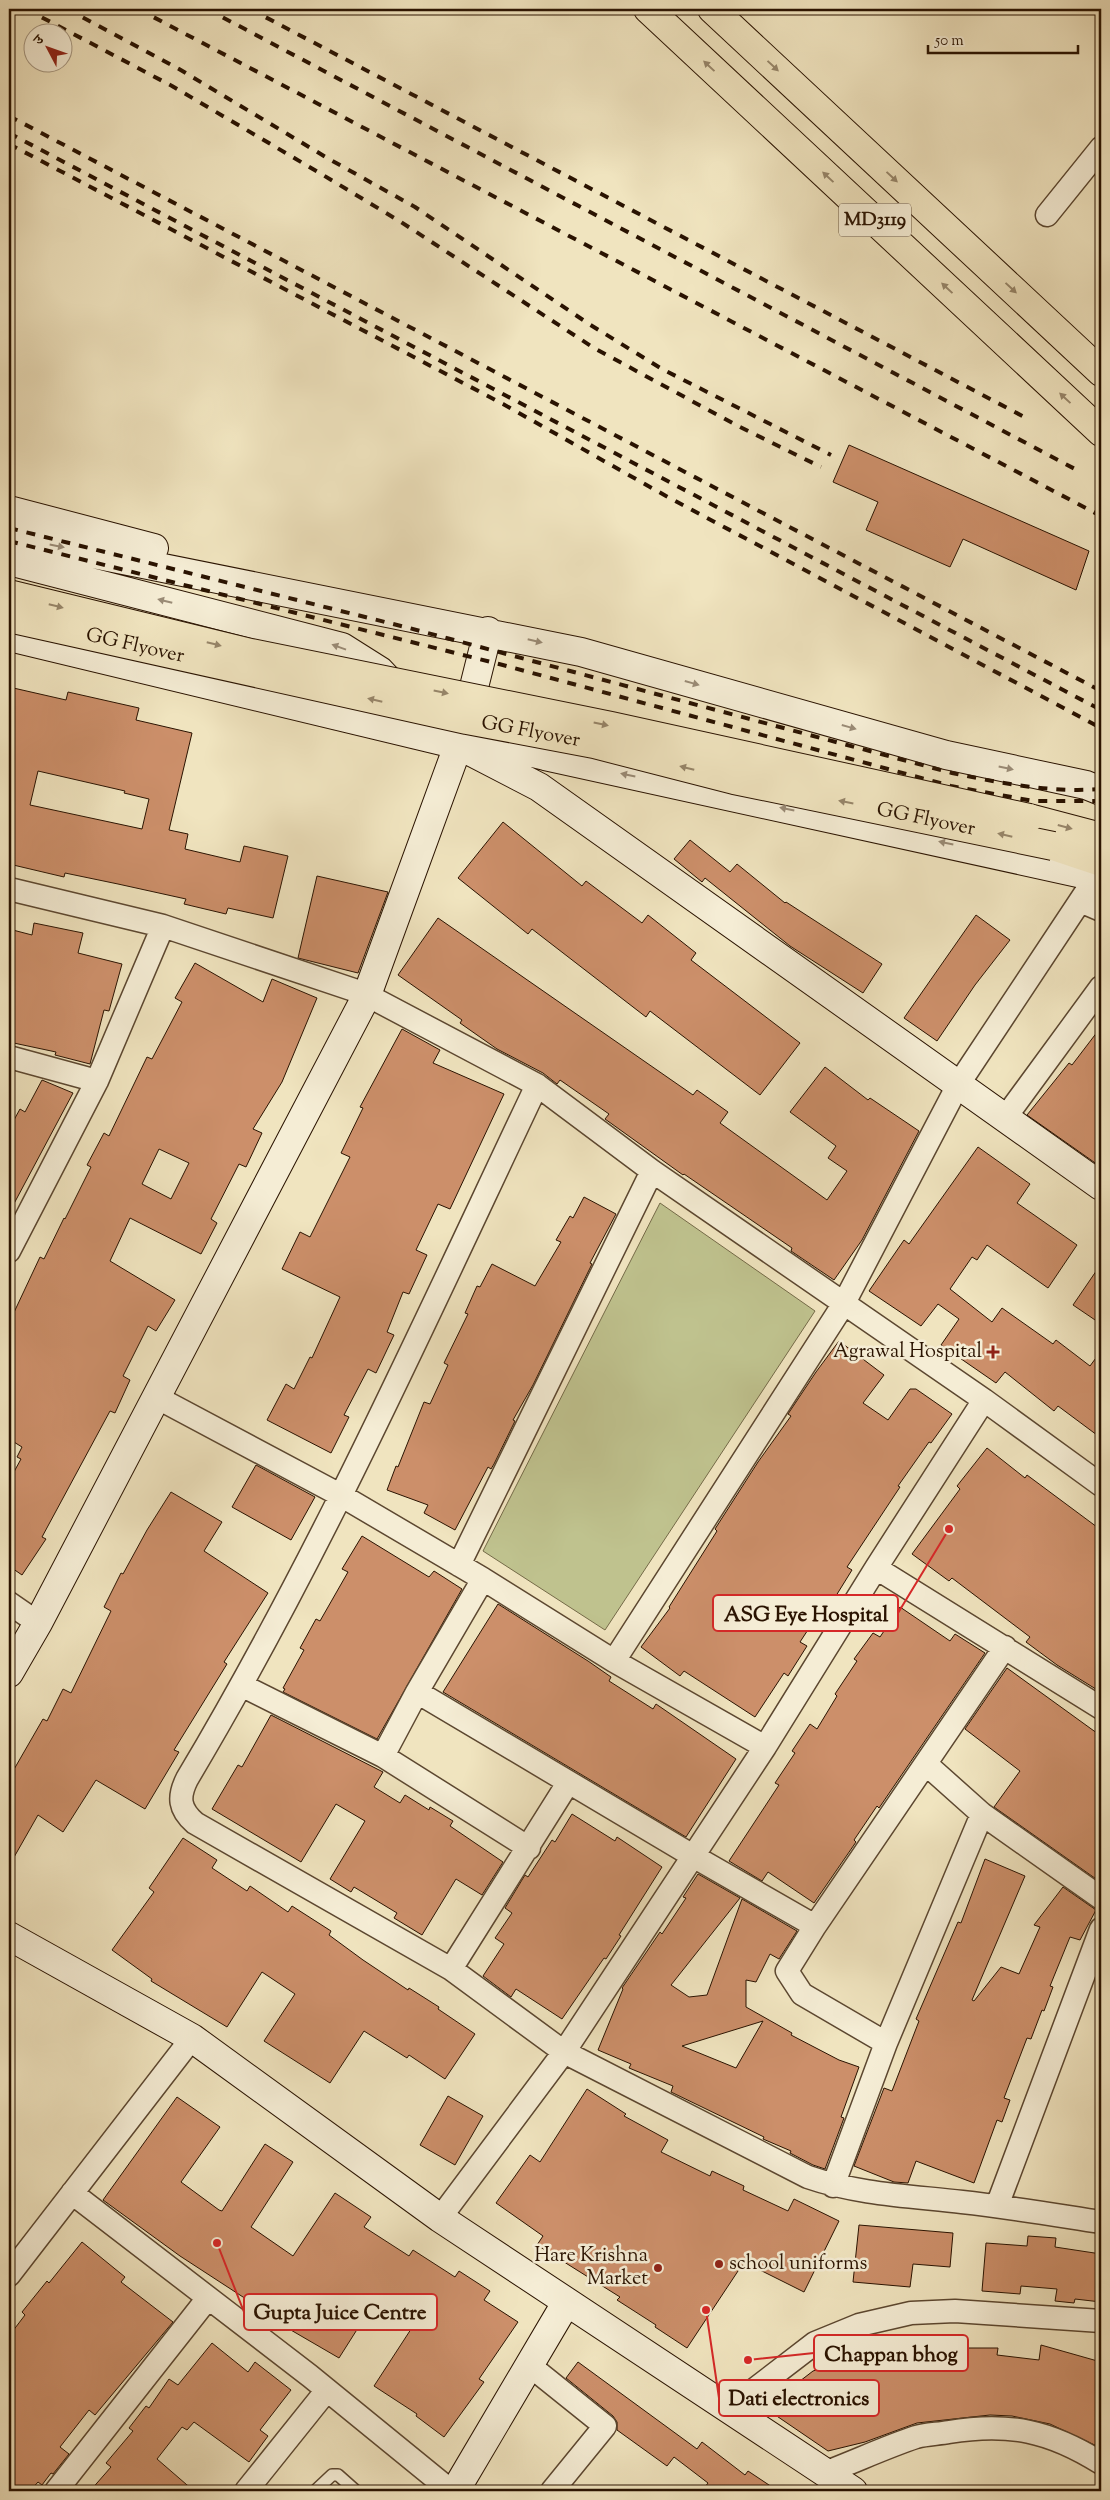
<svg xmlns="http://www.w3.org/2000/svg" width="1110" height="2500" font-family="'Sorts Mill Goudy','Noto Serif Devanagari',serif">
	<rect width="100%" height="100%" fill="#f0e4bf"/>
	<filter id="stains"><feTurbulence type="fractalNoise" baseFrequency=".004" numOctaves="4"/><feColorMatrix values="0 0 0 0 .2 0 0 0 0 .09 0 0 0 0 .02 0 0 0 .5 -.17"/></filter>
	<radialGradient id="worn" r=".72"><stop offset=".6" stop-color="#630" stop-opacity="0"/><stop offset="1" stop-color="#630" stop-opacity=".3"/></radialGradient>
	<path fill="#bfc28e" stroke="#746a48" d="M 660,1203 L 815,1311 L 605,1630 L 483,1551 Z"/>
	<path fill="#cc8f6a" stroke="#2a1301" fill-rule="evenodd" d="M 849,445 L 1089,551 L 1076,590 L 963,539 L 950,567 L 866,530 L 878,502 L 833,482 Z
		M 9,687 L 66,700 L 68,692 L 139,708 L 136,720 L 192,733 L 169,830 L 188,834 L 185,849 L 240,862 L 244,846 L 288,856 L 273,918 L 228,908 L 226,914 L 184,904 L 186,899 L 118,884 L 65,873 L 64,877 L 9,864 ZM 38,771 L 125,791 L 124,793 L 149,799 L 142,829 L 30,805 Z
		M 503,822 L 582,886 L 586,881 L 642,923 L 648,915 L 696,953 L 691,960 L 800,1043 L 760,1095 L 650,1011 L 646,1017 L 532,929 L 528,934 L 458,878 Z
		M 690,840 L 730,872 L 737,864 L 785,903 L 786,902 L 882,964 L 863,993 L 790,946 L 705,878 L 702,882 L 674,859 Z
		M 317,876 L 388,892 L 358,973 L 298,958 Z
		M 976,915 L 1010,940 L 975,985 L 937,1041 L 904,1018 Z
		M 438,918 L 693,1095 L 697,1090 L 728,1112 L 720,1123 L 827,1200 L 847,1171 L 828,1158 L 836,1146 L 790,1112 L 825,1067 L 868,1100 L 870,1098 L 919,1131 L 862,1240 L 834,1280 L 791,1251 L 792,1248 L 684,1174 L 683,1175 L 605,1119 L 609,1114 L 560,1080 L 557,1084 L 543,1073 L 497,1049 L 460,1023 L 462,1020 L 398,975 Z
		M 34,923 L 83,933 L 78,953 L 122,964 L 109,1011 L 104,1010 L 90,1064 L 55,1055 L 56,1052 L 9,1042 L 9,929 L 32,935 Z
		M 195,963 L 263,1002 L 272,979 L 317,998 L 282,1082 L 253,1129 L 262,1133 L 246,1167 L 239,1164 L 211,1219 L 217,1223 L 201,1254 L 130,1218 L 110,1261 L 175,1300 L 156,1331 L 148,1326 L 123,1376 L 130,1380 L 115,1413 L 110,1411 L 42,1537 L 46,1539 L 22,1575 L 9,1566 L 9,1481 L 21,1459 L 17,1457 L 22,1447 L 9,1439 L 9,1323 L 40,1257 L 44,1259 L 64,1218 L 65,1219 L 91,1167 L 87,1165 L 104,1133 L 109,1136 L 147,1057 L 152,1059 L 182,1002 L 175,998 ZM 159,1149 L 189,1163 L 171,1199 L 142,1184 Z
		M 1101,1027 L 1101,1167 L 1027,1115 L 1069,1063 L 1072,1065 Z
		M 402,1029 L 440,1050 L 433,1063 L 504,1094 L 450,1209 L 438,1204 L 416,1250 L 427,1255 L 409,1294 L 403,1292 L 387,1332 L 394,1335 L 376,1373 L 368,1369 L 344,1415 L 349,1417 L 331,1453 L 267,1420 L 286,1384 L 294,1389 L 310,1357 L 312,1358 L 340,1297 L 282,1269 L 300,1232 L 310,1237 L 350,1157 L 341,1153 L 363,1108 L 360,1107 Z
		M 42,1080 L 73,1093 L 9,1213 L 9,1129 L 20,1109 L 25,1112 Z
		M 978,1147 L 1030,1184 L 1017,1203 L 1077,1245 L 1048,1288 L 987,1245 L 977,1260 L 972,1257 L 950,1289 L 992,1322 L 1002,1308 L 1053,1344 L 1056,1340 L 1090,1366 L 1101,1351 L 1101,1438 L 1058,1406 L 1054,1411 L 1005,1372 L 996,1383 L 941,1345 L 959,1319 L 938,1304 L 921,1326 L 869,1291 L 904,1240 L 909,1244 Z
		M 584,1197 L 616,1214 L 590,1263 L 592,1264 L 533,1385 L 513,1420 L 515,1421 L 494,1464 L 491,1469 L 488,1467 L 455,1530 L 424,1513 L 428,1505 L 387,1490 L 396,1466 L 398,1467 L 424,1402 L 430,1404 L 448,1365 L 444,1363 L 468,1314 L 465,1313 L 477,1286 L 480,1287 L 492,1264 L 535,1286 L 561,1242 L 556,1240 L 570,1216 L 573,1218 Z
		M 1101,1264 L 1101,1324 L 1073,1305 Z
		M 839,1341 L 884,1375 L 863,1403 L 888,1420 L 910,1389 L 916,1389 L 952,1414 L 931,1443 L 929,1442 L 898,1486 L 900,1487 L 847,1567 L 852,1570 L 834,1599 L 830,1596 L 800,1642 L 807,1646 L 788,1676 L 784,1673 L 755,1717 L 684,1671 L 680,1676 L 641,1647 L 670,1608 L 669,1607 L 717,1531 L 715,1529 L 758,1462 L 791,1416 L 788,1414 L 816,1372 Z
		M 987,1448 L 1025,1478 L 1027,1475 L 1101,1530 L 1101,1689 L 1099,1691 L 1057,1665 L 1026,1642 L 1030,1637 L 952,1578 L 949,1581 L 912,1554 L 960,1489 L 957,1486 Z
		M 256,1465 L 315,1497 L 291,1540 L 232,1507 Z
		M 171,1492 L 222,1522 L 204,1551 L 268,1593 L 224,1662 L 227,1664 L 174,1750 L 179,1752 L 145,1809 L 96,1780 L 63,1832 L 38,1815 L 9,1866 L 9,1778 L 43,1719 L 47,1721 L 63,1689 L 71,1693 L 111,1611 L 104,1607 L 121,1573 L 123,1574 L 147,1530 Z
		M 362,1536 L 429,1577 L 434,1571 L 462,1589 L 377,1739 L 283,1692 L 285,1689 L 283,1688 L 304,1650 L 300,1648 L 316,1619 L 320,1621 L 348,1572 L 342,1569 Z
		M 498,1604 L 588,1661 L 611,1677 L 609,1681 L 653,1709 L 656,1704 L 736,1759 L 686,1837 L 443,1692 Z
		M 900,1607 L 950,1641 L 955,1634 L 985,1653 L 879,1808 L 877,1806 L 854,1840 L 856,1842 L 814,1903 L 768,1872 L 762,1881 L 729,1861 L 779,1785 L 775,1783 L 795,1753 L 792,1751 L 810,1724 L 817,1729 L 837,1696 L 835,1694 L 857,1661 L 854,1659 L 873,1633 L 880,1637 Z
		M 1007,1668 L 1101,1736 L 1101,1878 L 1099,1881 L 994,1807 L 1020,1771 L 965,1729 Z
		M 271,1715 L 383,1772 L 374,1787 L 400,1803 L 405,1795 L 429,1810 L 430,1807 L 453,1821 L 450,1826 L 503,1862 L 482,1895 L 456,1879 L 422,1935 L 394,1918 L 397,1913 L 354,1887 L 351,1892 L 330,1879 L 365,1821 L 336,1804 L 301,1862 L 212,1809 L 238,1765 L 242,1767 Z
		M 572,1814 L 615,1841 L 617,1837 L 662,1867 L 619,1935 L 621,1936 L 606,1959 L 604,1958 L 562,2019 L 516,1989 L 511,1997 L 483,1976 L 504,1944 L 495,1938 L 512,1913 L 505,1908 L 525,1875 L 528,1877 L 552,1840 L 555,1842 Z
		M 183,1838 L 217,1860 L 212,1868 L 247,1891 L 250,1886 L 288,1912 L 292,1906 L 331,1931 L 329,1935 L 363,1960 L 408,1990 L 409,1988 L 439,2007 L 438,2009 L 475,2034 L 445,2079 L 409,2055 L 407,2058 L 364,2031 L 330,2083 L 264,2041 L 295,1994 L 262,1972 L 227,2027 L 151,1981 L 152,1979 L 112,1950 L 154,1892 L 149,1888 Z
		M 985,1859 L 1025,1876 L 972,2000 L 974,2001 L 1001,1967 L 1019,1974 L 1040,1927 L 1034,1925 L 1063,1887 L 1096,1910 L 1080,1940 L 1070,1937 L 1050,1986 L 1053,1987 L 1044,2011 L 1042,2010 L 1031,2039 L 1027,2038 L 1004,2098 L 1010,2100 L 1002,2122 L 997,2120 L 974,2183 L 916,2161 L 908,2183 L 894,2182 L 854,2166 L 884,2088 L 892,2091 L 919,2021 L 916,2019 L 958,1922 L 961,1923 Z
		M 698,1874 L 740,1898 L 671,1985 L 689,1997 L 707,1995 L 742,1899 L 797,1931 L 779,1959 L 770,1954 L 756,1982 L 746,1980 L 746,2007 L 792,2033 L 791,2035 L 839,2060 L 859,2067 L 841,2117 L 844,2118 L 825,2169 L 813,2165 L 790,2153 L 791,2151 L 763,2139 L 764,2137 L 671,2092 L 673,2086 L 629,2068 L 631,2064 L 598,2050 L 623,1989 L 622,1988 L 660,1932 L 662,1934 L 686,1898 L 683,1897 ZM 763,2021 L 736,2068 L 682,2046 Z
		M 587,2089 L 626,2114 L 624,2116 L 668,2140 L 661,2152 L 710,2176 L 712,2171 L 744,2186 L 743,2190 L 788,2211 L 794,2199 L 839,2221 L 804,2292 L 752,2266 L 750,2269 L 742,2265 L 687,2348 L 655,2327 L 656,2325 L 617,2300 L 620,2297 L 537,2245 L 543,2236 L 496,2203 L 530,2155 L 540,2162 Z
		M 448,2096 L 483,2116 L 455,2165 L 420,2145 Z
		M 177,2097 L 220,2127 L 181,2182 L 219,2210 L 222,2211 L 265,2144 L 293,2162 L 251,2227 L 293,2256 L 335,2193 L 371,2217 L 364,2227 L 409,2256 L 413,2250 L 455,2277 L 459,2271 L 490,2291 L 484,2300 L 518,2322 L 479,2379 L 484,2382 L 444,2437 L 416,2416 L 417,2414 L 374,2386 L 415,2323 L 377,2298 L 339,2358 L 265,2315 L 266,2312 L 180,2256 L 103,2200 Z
		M 859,2225 L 953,2233 L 950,2267 L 913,2264 L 910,2287 L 853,2282 Z
		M 1028,2236 L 1056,2238 L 1055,2247 L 1101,2254 L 1101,2302 L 1075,2299 L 1074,2303 L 1055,2301 L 1057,2289 L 1021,2286 L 1020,2294 L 982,2291 L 986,2243 L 1027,2246 Z
		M 82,2242 L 125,2277 L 121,2282 L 173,2322 L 95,2415 L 89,2410 L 60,2447 L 69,2454 L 53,2474 L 51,2473 L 42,2485 L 38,2482 L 30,2491 L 9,2491 L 9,2336 L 25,2315 L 22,2312 L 47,2281 L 49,2283 Z
		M 936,2342 L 936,2348 L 998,2348 L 997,2355 L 1039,2360 L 1041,2345 L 1101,2362 L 1101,2448 L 1050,2424 L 1012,2416 L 990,2415 L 917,2423 L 865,2442 L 828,2451 L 765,2408 L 813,2371 L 867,2354 Z
		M 212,2343 L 248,2372 L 255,2362 L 291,2390 L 260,2430 L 268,2436 L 249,2462 L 194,2422 L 187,2430 L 182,2427 L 157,2459 L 194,2491 L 90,2491 L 111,2467 L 106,2463 L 133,2431 L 129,2428 L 146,2406 L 149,2408 L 169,2379 L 178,2385 Z
		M 578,2362 L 697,2449 L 702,2442 L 745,2475 L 748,2471 L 778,2491 L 702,2491 L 708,2483 L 674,2457 L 667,2466 L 617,2430 L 617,2422 L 613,2416 L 566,2378 Z"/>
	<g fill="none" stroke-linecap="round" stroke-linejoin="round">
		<g stroke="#5c4730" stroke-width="14">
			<path id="lane" d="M 315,2491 L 332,2475 L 338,2475 L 356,2491"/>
		</g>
		<g stroke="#5c4730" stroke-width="25">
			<path id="street" d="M 1047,215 L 1101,148
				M 9,889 L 163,926 L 363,993 L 537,1085 L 652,1171 L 984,1400 L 1101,1485
				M 1080,901 L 1101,910
				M 9,1057 L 97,1081
				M 537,1085 C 426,1319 320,1556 187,1779 C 178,1797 179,1809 195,1823 L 451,1969 L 564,2052 L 808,2177 C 857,2194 910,2196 962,2202 C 1008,2207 1055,2215 1101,2222
				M 1005,1118 L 1101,987
				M 9,1251 L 97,1081 L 163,926
				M 156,1397 L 342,1496 L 483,1579 L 614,1661 L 765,1747
				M 459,1565 L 652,1171
				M 876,1568 L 1101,1708
				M 9,1603 L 38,1623
				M 614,1661 L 843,1305 L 958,1085 L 1096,877
				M 243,1686 L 383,1756 L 529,1848
				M 417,1692 L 693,1856 L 815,1926
				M 383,1756 L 417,1692 L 483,1579
				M 926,1764 L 982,1814 L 1101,1898
				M 451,1969 L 568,1783
				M 886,2043 L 802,1994 L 787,1971 L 815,1926 L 1005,1647
				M 833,2186 L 886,2043 L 982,1814
				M 72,2193 L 310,2376 L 451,2491
				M 997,2206 L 1101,1929
				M 440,2218 L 564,2052 L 765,1747 L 876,1568 L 984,1400
				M 9,2275 L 192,2038
				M 529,2365 L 605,2426 L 552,2491
				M 729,2409 L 815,2343 L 859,2325 L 911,2313 L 955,2311 L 1101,2321
				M 827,2472 C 856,2461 886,2447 916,2437 C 926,2434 938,2434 949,2432 C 1009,2422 1050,2431 1101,2463
				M 56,2491 L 208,2298
				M 246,2491 L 327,2390"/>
		</g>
		<g stroke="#2a1301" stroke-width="30">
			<path id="secondary" d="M 9,510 L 154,548
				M 9,537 L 581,652 L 946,755 L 1086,785 L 1101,791
				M 9,561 L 342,647 L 380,671 L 397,689
				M 9,637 L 458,745 L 539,787 L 1101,1186
				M 464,736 L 545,756 L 1101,878
				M 9,1673 L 38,1623 L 367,995 L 462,735 L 488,631
				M 9,1936 L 192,2038 L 440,2218 L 853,2491
				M 455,2491 L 566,2303"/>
		</g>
		<g stroke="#2a1301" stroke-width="30">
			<path id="primary" d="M 648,9 L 1101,432
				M 712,9 L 1101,372
				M 1029,818 L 1101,837
				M 1053,846 L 1101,862"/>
		</g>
		<use href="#lane" stroke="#f5edd5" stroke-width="11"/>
		<use href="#street" stroke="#f5edd5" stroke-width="22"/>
		<use href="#secondary" stroke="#f5edd5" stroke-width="28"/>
		<use href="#primary" stroke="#f0e4bf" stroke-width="28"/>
		<path stroke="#2a1301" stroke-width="4" stroke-dasharray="9 9" stroke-linecap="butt" d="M 26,9 L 172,86 L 318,172 L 401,222 L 594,348 L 738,426 L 821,467
			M 67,9 L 179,69 L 329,159 L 415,207 L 589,324 L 662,369 L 831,455
			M 138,9 L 1101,516
			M 207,9 L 1075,469
			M 250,9 L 1030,420
			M 9,116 L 1101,691
			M 9,133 L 1101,710
			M 9,144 L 503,404 L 666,496 L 1101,728
			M 9,528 L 409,628 L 952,773 C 1000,783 1051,793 1101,789
			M 9,541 L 499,664 L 951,786 L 1033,801 L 1101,801"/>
		<g stroke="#2a1301" stroke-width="30" stroke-linecap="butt">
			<g id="primary-bridge">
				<path d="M 9,594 L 251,653 L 611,726 L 1029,818"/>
				<path id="s1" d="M 9,618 L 467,720 L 594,744 L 734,780 L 1053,846"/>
			</g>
		</g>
		<use href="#primary-bridge" stroke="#f0e4bf" stroke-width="28"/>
	</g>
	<defs><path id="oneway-solid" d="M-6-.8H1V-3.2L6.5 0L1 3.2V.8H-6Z" transform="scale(1.25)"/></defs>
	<g fill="#97866a">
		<use href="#oneway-solid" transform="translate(709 66) rotate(-137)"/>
		<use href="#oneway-solid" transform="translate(773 66) rotate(43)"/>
		<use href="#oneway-solid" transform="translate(828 177) rotate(-137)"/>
		<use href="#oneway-solid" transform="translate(892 177) rotate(43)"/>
		<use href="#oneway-solid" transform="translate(947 288) rotate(-137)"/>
		<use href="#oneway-solid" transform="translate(1011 288) rotate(43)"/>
		<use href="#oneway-solid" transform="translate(1065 398) rotate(-137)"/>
		<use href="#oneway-solid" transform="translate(56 606) rotate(14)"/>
		<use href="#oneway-solid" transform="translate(214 644) rotate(14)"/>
		<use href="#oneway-solid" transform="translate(441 692) rotate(12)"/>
		<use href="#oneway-solid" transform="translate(375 700) rotate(-167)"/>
		<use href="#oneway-solid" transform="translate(601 724) rotate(12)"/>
		<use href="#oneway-solid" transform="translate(687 768) rotate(-166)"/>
		<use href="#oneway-solid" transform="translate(846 802) rotate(-169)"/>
		<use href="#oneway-solid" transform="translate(1065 827) rotate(15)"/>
		<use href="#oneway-solid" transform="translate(1005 835) rotate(-167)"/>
	</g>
	<g fill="#9a8b76">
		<use href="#oneway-solid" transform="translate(57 546) rotate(11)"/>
		<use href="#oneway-solid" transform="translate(165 601) rotate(-166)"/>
		<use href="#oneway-solid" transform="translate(535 641) rotate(13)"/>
		<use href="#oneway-solid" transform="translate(339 647) rotate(-160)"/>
		<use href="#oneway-solid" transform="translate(692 683) rotate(16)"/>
		<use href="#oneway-solid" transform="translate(849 727) rotate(16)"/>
		<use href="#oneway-solid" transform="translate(1006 768) rotate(12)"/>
		<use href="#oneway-solid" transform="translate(628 775) rotate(-168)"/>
		<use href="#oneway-solid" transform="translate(787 809) rotate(-168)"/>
		<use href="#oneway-solid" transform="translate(946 843) rotate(-168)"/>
	</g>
	<g fill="#8f2418" stroke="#f5edd5" stroke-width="2">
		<path d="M990.5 1344.5h5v5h5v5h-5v5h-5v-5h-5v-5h5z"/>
		<circle cx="719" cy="2264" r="5"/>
		<circle cx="658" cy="2268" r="5"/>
	</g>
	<g text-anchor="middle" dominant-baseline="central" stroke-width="5" stroke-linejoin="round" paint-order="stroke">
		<rect fill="#f5edd5" stroke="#675441" stroke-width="1" x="839" y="203.5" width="72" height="33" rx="4"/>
		<g font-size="19" font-weight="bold" fill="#2a1301">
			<text x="875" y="220">MD3119</text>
		</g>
		<g font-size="20" fill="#2a1301" stroke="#f5edd5">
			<text stroke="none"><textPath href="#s1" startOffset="129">GG Flyover</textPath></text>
			<text stroke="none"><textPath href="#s1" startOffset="534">GG Flyover</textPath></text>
			<text stroke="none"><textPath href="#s1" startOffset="939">GG Flyover</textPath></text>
		</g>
		<g font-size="20" fill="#2a1301" stroke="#f5edd5" text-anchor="end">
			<text x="982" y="1352">Agrawal Hospital</text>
			<text x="648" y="2256">Hare Krishna<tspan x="648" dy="23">Market</tspan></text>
			<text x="729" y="2264" text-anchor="start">school uniforms</text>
		</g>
	</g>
	<path fill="none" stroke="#d62828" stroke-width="2" d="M949 1529L898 1613M217 2243L244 2312M748 2360L814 2353M706 2310L719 2398"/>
	<g fill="#d62828" stroke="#f5edd5" stroke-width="2">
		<circle cx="949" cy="1529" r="5"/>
		<circle cx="217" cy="2243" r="5"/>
		<circle cx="748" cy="2360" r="5"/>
		<circle cx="706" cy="2310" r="5"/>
	</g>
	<g fill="#f5edd5" stroke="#d62828" stroke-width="2">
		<rect x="713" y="1595" width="185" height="36" rx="5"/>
		<rect x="244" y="2294" width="193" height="36" rx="5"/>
		<rect x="814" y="2335" width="154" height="36" rx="5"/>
		<rect x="719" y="2380" width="160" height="36" rx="5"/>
	</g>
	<g font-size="21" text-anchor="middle" font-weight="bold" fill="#2a1301">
		<text x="806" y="1621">ASG Eye Hospital</text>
		<text x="340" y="2319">Gupta Juice Centre</text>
		<text x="891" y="2361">Chappan bhog</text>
		<text x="799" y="2405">Dati electronics</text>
	</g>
	<rect width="1110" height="2500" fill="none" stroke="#f0e4bf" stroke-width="30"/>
	<rect x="10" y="10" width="1090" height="2480" fill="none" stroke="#2a1301" stroke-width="2.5"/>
	<rect x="15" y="15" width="1080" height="2470" fill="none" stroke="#2a1301"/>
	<g transform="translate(48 48) rotate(311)"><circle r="24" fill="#f5edd5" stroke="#a49680"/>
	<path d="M0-4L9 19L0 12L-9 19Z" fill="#8f2418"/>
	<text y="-8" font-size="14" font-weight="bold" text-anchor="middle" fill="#2a1301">उ</text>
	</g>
	<path d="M928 45v8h150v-8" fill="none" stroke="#2a1301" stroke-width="2.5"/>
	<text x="935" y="45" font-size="15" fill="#2a1301" stroke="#f5edd5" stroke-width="4" paint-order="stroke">50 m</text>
	<rect width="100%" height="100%" filter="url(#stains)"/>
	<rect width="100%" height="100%" fill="url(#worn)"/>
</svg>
